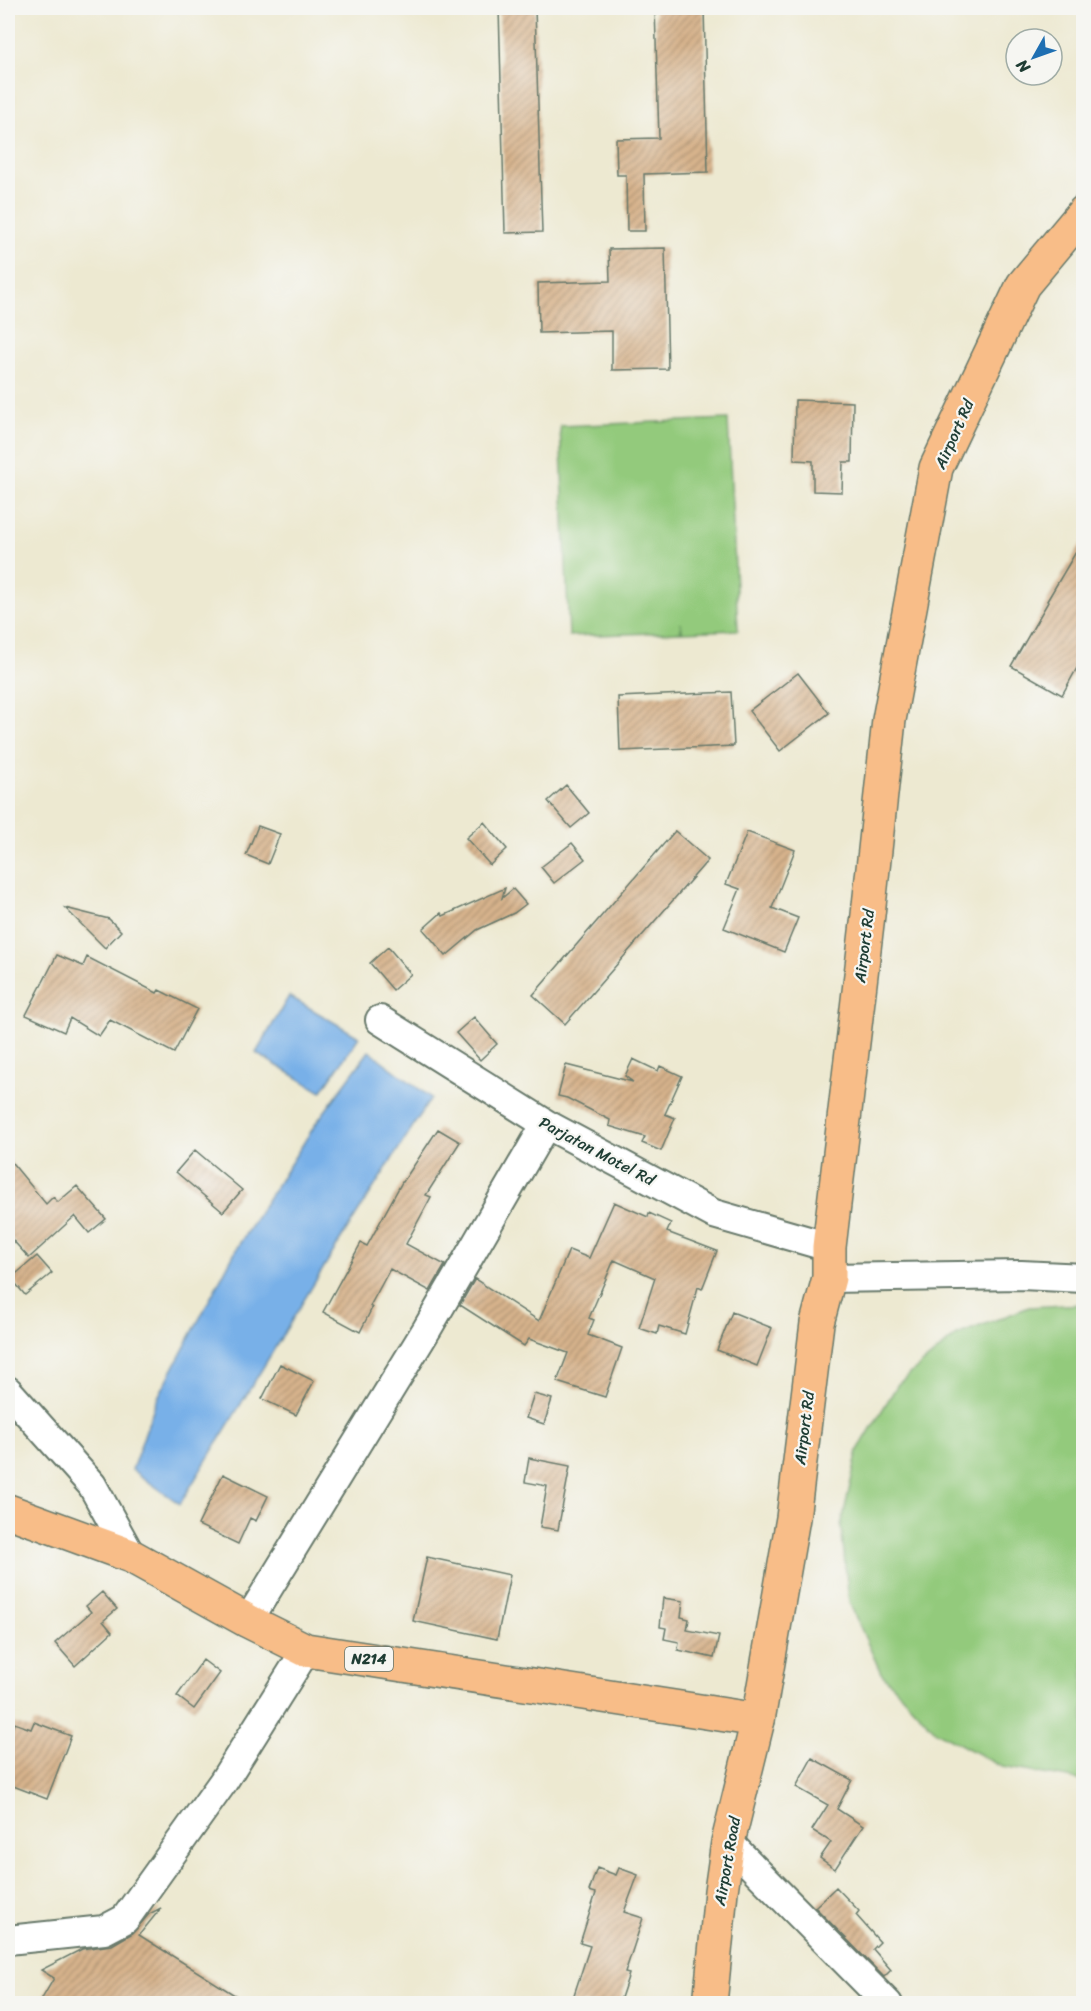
<svg xmlns="http://www.w3.org/2000/svg" width="1091" height="2011" font-family="Sriracha,sans-serif">
	<defs>
		<pattern id="building-hatch" width="6" height="6" patternUnits="userSpaceOnUse" patternTransform="scale(1.5)"><rect width="6" height="6" fill="#d7b38c"/><path d="M-1 1l2-2M0 6l6-6M5 7l2-2" fill="none" stroke="#ae9373"/></pattern>
	</defs>
	<rect width="100%" height="100%" fill="#f6f6f2"/>
	<filter id="ink" filterUnits="userSpaceOnUse"><feTurbulence type="fractalNoise" baseFrequency=".0167" numOctaves="2"/><feDisplacementMap in="SourceGraphic" scale="12" xChannelSelector="R" yChannelSelector="G"/><feConvolveMatrix kernelMatrix="1 2 1 2 8 2 1 2 1" color-interpolation-filters="sRGB"/></filter>
	<filter id="wash" filterUnits="userSpaceOnUse"><feTurbulence type="fractalNoise" baseFrequency=".008" numOctaves="4" result="noise"/><feDisplacementMap in="SourceGraphic" scale="24" xChannelSelector="R" yChannelSelector="G"/><feGaussianBlur stdDeviation="1.35" result="paint"/><feColorMatrix in="noise" values="0 0 0 0 0 0 0 0 0 0 0 0 0 0 0 0 0 1.4 0 .05"/><feComposite in="paint" operator="in"/></filter>
	<g filter="url(#wash)">
		<rect width="100%" height="100%" fill="#ede9d1"/>
		<path fill="#93ca7c" stroke="#598458" stroke-width="1.5" d="M 728,419 L 738,630 L 682,632 L 681,623 L 681,632 L 569,636 L 560,426 Z
			M 1083,1304 L 1084,1780 L 1080,1780 L 1002,1767 L 934,1730 L 881,1673 L 849,1602 L 841,1526 L 858,1450 L 898,1384 L 957,1335 L 1029,1307 Z"/>
		<path fill="#78b0e8" stroke="#4c768e" stroke-width="1.5" d="M 289,996 L 359,1037 L 321,1092 L 256,1053 Z
			M 369,1051 L 431,1098 L 343,1236 L 180,1504 L 132,1470 L 156,1401 L 238,1246 L 317,1122 Z"/>
		<g id="blocks">
			<path fill="url(#building-hatch)" d="M 499,8 L 535,8 L 542,232 L 505,233 Z
				M 655,8 L 704,8 L 708,172 L 644,174 L 645,231 L 627,231 L 626,175 L 617,175 L 616,139 L 659,138 Z
				M 665,248 L 668,369 L 612,370 L 612,331 L 539,333 L 538,283 L 610,281 L 609,249 Z
				M 795,400 L 853,402 L 852,462 L 843,462 L 842,492 L 813,491 L 813,461 L 794,460 Z
				M 1083,540 L 1083,657 L 1062,695 L 1011,666 L 1048,602 L 1047,601 Z
				M 798,673 L 829,713 L 780,751 L 749,711 Z
				M 731,692 L 734,746 L 620,751 L 618,697 Z
				M 566,785 L 589,813 L 571,828 L 548,801 Z
				M 484,822 L 507,849 L 490,865 L 466,838 Z
				M 258,826 L 280,834 L 268,864 L 246,855 Z
				M 675,831 L 708,860 L 565,1024 L 533,995 Z
				M 747,832 L 795,850 L 772,908 L 798,918 L 784,952 L 724,928 L 740,889 L 726,884 Z
				M 572,843 L 585,859 L 554,883 L 541,867 Z
				M 505,888 L 502,898 L 513,889 L 526,904 L 514,913 L 477,930 L 446,956 L 423,929 L 441,913 L 443,916 Z
				M 65,908 L 109,919 L 121,931 L 105,948 Z
				M 388,947 L 411,974 L 393,990 L 370,963 Z
				M 57,955 L 83,966 L 87,957 L 157,993 L 159,990 L 197,1009 L 174,1053 L 110,1020 L 99,1036 L 70,1018 L 64,1032 L 26,1015 Z
				M 474,1017 L 497,1044 L 480,1060 L 456,1033 Z
				M 633,1059 L 658,1071 L 660,1066 L 682,1076 L 665,1114 L 675,1118 L 661,1151 L 642,1143 L 645,1137 L 609,1126 L 610,1120 L 567,1098 L 558,1096 L 566,1065 L 633,1082 L 625,1076 Z
				M 438,1129 L 460,1142 L 426,1195 L 431,1197 L 406,1244 L 445,1265 L 430,1291 L 390,1269 L 370,1306 L 372,1308 L 360,1332 L 323,1312 L 361,1243 L 367,1246 L 402,1182 L 403,1182 Z
				M 195,1150 L 242,1190 L 223,1212 L 176,1172 Z
				M 8,1158 L 46,1204 L 53,1197 L 58,1202 L 77,1186 L 106,1219 L 89,1233 L 75,1216 L 29,1258 L 8,1235 Z
				M 614,1202 L 648,1217 L 649,1213 L 671,1223 L 667,1232 L 717,1251 L 702,1289 L 698,1287 L 685,1334 L 659,1326 L 657,1334 L 639,1328 L 655,1278 L 614,1260 L 589,1318 L 594,1320 L 588,1335 L 622,1348 L 605,1397 L 557,1382 L 568,1353 L 529,1339 L 524,1346 L 460,1305 L 475,1279 L 539,1321 L 569,1250 L 589,1258 Z
				M 37,1256 L 52,1273 L 25,1295 L 11,1278 Z
				M 732,1312 L 772,1328 L 757,1366 L 717,1350 Z
				M 280,1364 L 314,1381 L 296,1415 L 262,1399 Z
				M 534,1394 L 552,1399 L 544,1424 L 526,1418 Z
				M 529,1458 L 570,1466 L 558,1530 L 540,1527 L 547,1486 L 525,1482 Z
				M 223,1474 L 268,1496 L 256,1521 L 250,1518 L 238,1544 L 198,1525 Z
				M 427,1557 L 510,1575 L 497,1639 L 413,1621 Z
				M 102,1592 L 117,1609 L 103,1621 L 112,1632 L 75,1666 L 55,1643 L 91,1612 L 86,1606 Z
				M 663,1598 L 683,1601 L 681,1617 L 689,1619 L 687,1630 L 719,1636 L 714,1658 L 678,1650 L 679,1642 L 664,1639 L 666,1628 L 660,1627 Z
				M 203,1660 L 220,1673 L 194,1709 L 177,1696 Z
				M 34,1722 L 71,1736 L 47,1799 L 8,1784 L 8,1739 L 14,1723 L 31,1729 Z
				M 812,1758 L 852,1780 L 837,1809 L 863,1826 L 835,1869 L 820,1858 L 831,1842 L 812,1830 L 828,1805 L 796,1787 Z
				M 597,1868 L 616,1875 L 619,1868 L 638,1875 L 624,1912 L 643,1918 L 625,1973 L 629,1974 L 619,2004 L 571,2004 L 590,1946 L 580,1943 L 596,1893 L 589,1891 Z
				M 836,1887 L 859,1911 L 856,1915 L 880,1942 L 873,1949 L 891,1970 L 884,1977 L 815,1907 Z
				M 161,1908 L 139,1935 L 249,2004 L 39,2004 L 54,1978 L 41,1970 L 82,1949 L 112,1945 L 133,1933 L 149,1914 Z"/>
		</g>
	</g>
	<g filter="url(#ink)">
		<use href="#blocks" fill-opacity="0" stroke="#67796b" stroke-width="1.5"/>
		<g fill="none" stroke-linecap="round" stroke-linejoin="round">
			<g stroke="#67796b" stroke-width="32">
				<path id="minor" d="M 380,1020 L 546,1124 L 714,1214 L 829,1247
					M 829,1278 L 1021,1275 L 1084,1278
					M 8,1391 L 92,1485 L 131,1556
					M 248,1621 L 427,1329 L 546,1124
					M 728,1842 L 888,2004
					M 8,1940 L 104,1930 L 125,1919 L 223,1782 L 306,1650"/>
			</g>
			<g stroke="#67796b" stroke-width="36">
				<path id="major" d="M 710,2004 L 721,1891 L 728,1842 L 758,1720 L 793,1518 L 817,1323 L 829,1278 L 829,1247 L 868,915 L 889,720 L 936,468 L 1023,285 L 1084,212"/>
			</g>
			<g stroke="#67796b" stroke-width="36">
				<path id="highway" d="M 8,1511 L 131,1556 L 248,1621 L 306,1650 L 758,1720"/>
			</g>
			<use href="#minor" stroke="#fff" stroke-width="28"/>
			<use href="#major" stroke="#f8bd88" stroke-width="33"/>
			<use href="#highway" stroke="#f8bd88" stroke-width="33"/>
		</g>
	</g>
	<g text-anchor="middle" dominant-baseline="central" stroke-width="4.5" stroke-linejoin="round" paint-order="stroke">
		<rect fill="#f6f6f2" stroke="#60746d" stroke-width="1.5" x="345" y="1647" width="48" height="24" rx="4.5"/>
		<g font-size="15" font-weight="bold" fill="#1f3d34">
			<text x="369" y="1659">N214</text>
		</g>
		<g font-size="16" fill="#1f3d34" stroke="#f6f6f2">
			<text transform="translate(954 434) rotate(-66)">Airport Rd</text>
			<text transform="translate(864 946) rotate(-83)">Airport Rd</text>
			<text transform="translate(597 1151) rotate(28)">Parjatan Motel Rd</text>
			<text transform="translate(804 1428) rotate(-83)">Airport Rd</text>
			<text transform="translate(727 1861) rotate(-80)">Airport Road</text>
		</g>
	</g>
	<rect width="1091" height="2011" fill="none" stroke="#f6f6f2" stroke-width="30"/>
	<g transform="translate(1034 57) rotate(230)"><circle r="28" fill="#f6f6f2" stroke="#a0aca6" stroke-width="1.5"/>
	<path d="M0-4.5L10 22L0 15L-10 22Z" fill="#1f6fb2"/>
	<text y="-9" font-size="16" font-weight="bold" text-anchor="middle" fill="#1f3d34">N</text>
	</g>
</svg>
